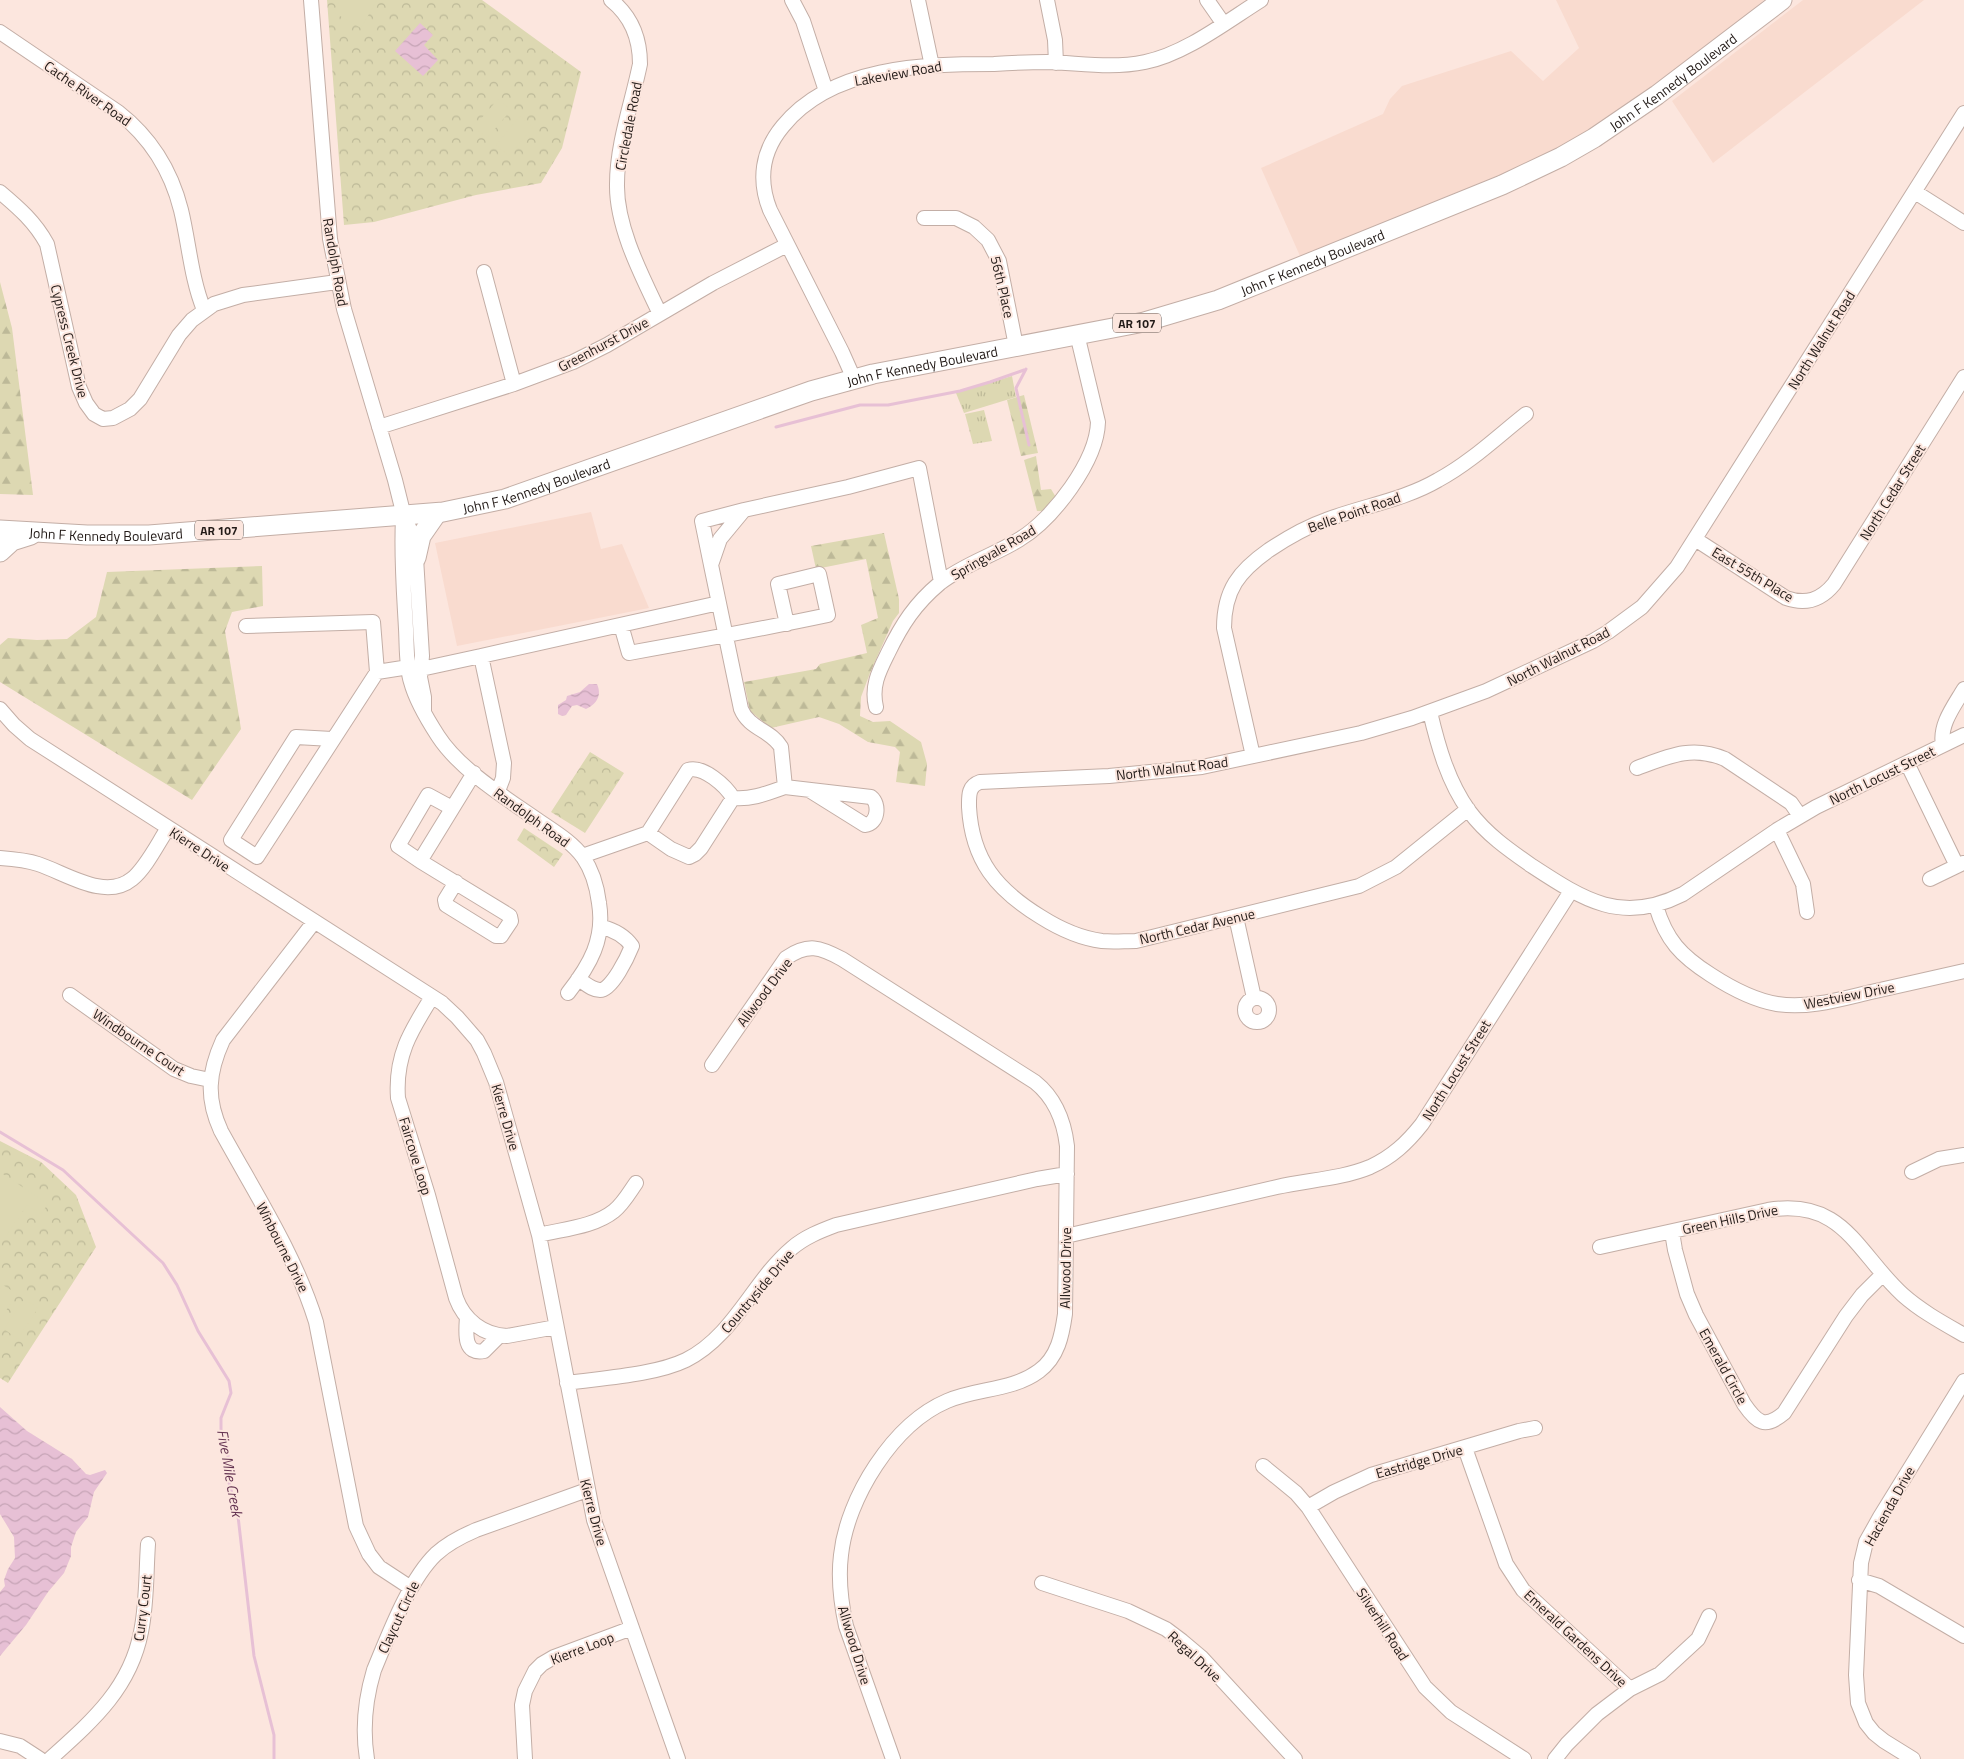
<svg xmlns="http://www.w3.org/2000/svg" width="1964" height="1759" font-family="'Titillium Web',sans-serif">
	<defs>
		<pattern id="grass-tufts" width="24" height="20" patternUnits="userSpaceOnUse" patternTransform="scale(1.25)"><rect width="24" height="20" fill="#ddd8b2"/><path d="M3 7l-1-3M5 7V3M7 7l1-3M15 17l-1-3M17 17v-4M19 17l1-3" fill="none" stroke="#bdb998"/></pattern>
		<pattern id="forest-firs" width="22" height="20" patternUnits="userSpaceOnUse" patternTransform="scale(1.25)"><rect width="22" height="20" fill="#ddd8b2"/><path d="M5 1l3.5 6h-7zM16 11l3.5 6h-7z" fill="#bdb998"/></pattern>
		<pattern id="park-crowns" width="20" height="18" patternUnits="userSpaceOnUse" patternTransform="scale(1.25)"><rect width="20" height="18" fill="#ddd8b2"/><path d="M2 6a3 3 0 1 1 6 0M12 15a3 3 0 1 1 6 0" fill="none" stroke="#bdb998"/></pattern>
		<pattern id="water-waves" width="16" height="10" patternUnits="userSpaceOnUse" patternTransform="scale(1.25)"><rect width="16" height="10" fill="#e7c0d5"/><path d="M0 5q4-4 8 0t8 0" fill="none" stroke="#c6a4b6"/></pattern>
	</defs>
	<rect width="100%" height="100%" fill="#fce6de"/>
	<path fill="#f9dbcf" d="M 1556,0 L 1764,0 L 1657,95 L 1538,169 L 1300,256 L 1261,168 L 1383,114 L 1390,99 L 1402,86 L 1511,51 L 1543,81 L 1579,48 Z
		M 1803,0 L 1924,0 L 1713,163 L 1672,101 Z
		M 591,512 L 601,549 L 622,544 L 649,608 L 457,646 L 435,543 Z"/>
	<path fill="url(#grass-tufts)" d="M 1012,376 L 1016,397 L 964,413 L 956,393 Z
		M 984,410 L 992,441 L 973,444 L 965,414 Z"/>
	<path fill="url(#forest-firs)" d="M 0,282 L 12,328 L 33,495 L 0,494 Z
		M 1024,395 L 1038,453 L 1021,456 L 1007,400 Z
		M 1036,456 L 1041,490 L 1051,489 L 1057,499 L 1047,511 L 1037,511 L 1024,460 Z
		M 884,533 L 899,599 L 899,613 L 893,621 L 870,673 L 861,697 L 860,716 L 873,722 L 890,721 L 921,742 L 927,764 L 925,786 L 896,782 L 900,752 L 895,747 L 868,742 L 839,724 L 819,717 L 771,728 L 750,711 L 744,682 L 816,669 L 820,664 L 867,653 L 861,625 L 878,618 L 866,559 L 816,569 L 811,546 Z
		M 262,566 L 263,606 L 232,612 L 225,631 L 241,729 L 192,800 L 0,682 L 0,645 L 8,638 L 37,640 L 67,639 L 96,617 L 107,572 Z"/>
	<path fill="url(#park-crowns)" d="M 327,0 L 482,0 L 581,72 L 562,148 L 541,183 L 476,195 L 374,222 L 344,225 Z
		M 590,752 L 624,773 L 585,833 L 551,812 Z
		M 524,828 L 563,854 L 554,867 L 517,840 Z
		M 0,1141 L 41,1162 L 76,1195 L 96,1247 L 8,1383 L 0,1378 Z"/>
	<path fill="#ddd8b2" d="M 340,0 L 377,0 L 361,28 L 333,12 Z
		M 498,99 L 511,110 L 487,138 L 474,127 Z
		M 520,116 L 533,127 L 509,156 L 496,145 Z
		M 0,1172 L 48,1204 L 41,1214 L 27,1205 L 6,1236 L 0,1233 Z
		M 3,1285 L 17,1294 L 0,1320 L 0,1289 Z
		M 24,1299 L 38,1308 L 18,1339 L 4,1329 Z"/>
	<path fill="url(#water-waves)" d="M 420,23 L 433,35 L 424,45 L 438,60 L 423,76 L 395,51 Z
		M 589,684 L 597,684 C 602,695 597,704 586,709 L 577,705 L 572,706 L 566,715 L 562,716 L 558,714 L 558,705 L 566,700 L 567,696 L 580,692 Z
		M 0,1407 L 27,1431 L 72,1459 L 86,1474 L 90,1475 L 105,1470 L 107,1473 L 94,1492 L 88,1517 L 76,1532 L 71,1547 L 71,1556 L 64,1573 L 48,1592 L 26,1625 L 0,1656 L 0,1592 L 5,1586 L 4,1580 L 8,1569 L 15,1558 L 14,1537 L 0,1514 Z"/>
	<g fill="none" stroke-linecap="round" stroke-linejoin="round">
		<path stroke="#e7c0d5" stroke-width="3" d="M 1026,369 L 1016,388 L 1029,445
			M 776,427 L 860,405 L 888,405 L 960,391 L 990,382 L 1024,370
			M 0,1132 L 63,1170 L 163,1263 L 177,1285 L 198,1331 L 229,1381 L 231,1393 L 221,1418 L 221,1430 L 228,1455 L 227,1475 L 238,1516 L 254,1656 L 274,1735 L 274,1759"/>
		<g stroke="#c3aea6" stroke-width="16">
			<path id="minor" d="M 311,0 L 330,239 L 344,309 L 395,480 L 404,516 L 412,534 L 416,558 L 422,656 L 420,677 L 424,697 L 424,711
				M 611,0 C 631,16 640,38 640,64 C 632,103 617,144 617,184 C 616,227 642,276 660,314
				M 792,0 L 803,21 L 826,91
				M 918,0 L 932,66
				M 1047,0 L 1055,40 L 1056,63
				M 1207,0 L 1223,23
				M 0,32 L 118,112 C 150,137 171,170 181,210 C 189,243 191,278 204,310
				M 0,192 C 19,208 35,222 47,244 L 79,387 L 86,403 L 94,414 L 103,419 L 113,418 L 130,409 L 140,399 L 179,335 L 192,320 L 214,304 L 243,295 L 337,282
				M 1915,192 L 1964,223
				M 924,218 L 956,218 L 974,227 L 988,240 L 999,261 L 1016,346
				M 484,272 L 514,384
				M 854,379 L 842,352 L 770,210 C 758,180 762,151 783,126 C 832,66 923,64 994,64 C 1011,63 1029,62 1047,62 C 1080,63 1111,69 1145,62 C 1185,54 1226,22 1261,0
				M 379,427 L 514,384 L 573,362 L 607,345 L 713,283 L 787,245
				M 403,519 C 401,556 404,592 406,629 C 407,646 406,666 411,682 C 416,701 427,719 438,736 C 460,770 506,798 539,821 C 555,832 572,842 583,857 C 592,870 597,887 599,903 C 605,939 590,965 568,993
				M 1695,539 L 1786,598 C 1806,605 1821,600 1834,584 L 1964,377
				M 711,565 L 702,521 L 744,510
				M 621,625 L 629,653 C 696,641 762,629 828,615 L 819,574 L 778,584 L 787,624
				M 246,626 L 373,622 L 377,672
				M 876,707 C 871,686 879,671 888,653 C 902,624 915,604 940,583 C 964,564 995,555 1020,539 C 1053,519 1097,461 1098,422 L 1077,334
				M 0,709 L 14,725 L 30,739 L 442,1003 L 457,1017 L 477,1040 L 484,1053 L 496,1082 L 539,1235 L 594,1520 L 678,1759
				M 1430,712 C 1438,746 1448,782 1469,811 C 1486,834 1509,850 1532,866 C 1584,900 1622,925 1683,894 L 1777,830 L 1816,807 L 1964,735
				M 332,739 L 296,737 L 231,840 L 257,857 L 377,672 L 409,667 L 421,669 L 481,656
				M 1943,745 C 1939,725 1954,706 1964,689
				M 1253,756 L 1224,628 C 1224,590 1239,571 1269,550 C 1287,538 1306,527 1326,520 C 1363,506 1404,500 1438,480 C 1470,463 1498,436 1526,414
				M 1907,763 L 1957,866
				M 1637,768 C 1669,756 1692,745 1725,759 L 1791,803 L 1800,816
				M 785,787 L 871,797 C 880,804 878,824 865,825 L 809,790
				M 498,791 L 503,778 L 504,763 L 481,656 L 719,603
				M 1468,809 L 1396,867 L 1359,886 L 1136,941 C 1124,941 1113,942 1102,941 C 1079,938 1060,929 1041,917 C 997,890 972,861 969,807 C 969,796 968,786 980,782 L 1109,776 L 1202,767 L 1361,733 L 1412,718 L 1486,691 L 1593,641 L 1608,632 L 1642,607 L 1677,567 L 1964,113
				M 1777,830 L 1803,884 L 1807,912
				M 648,833 L 671,849 L 689,857 L 695,854 L 701,848 L 733,798
				M 582,856 L 648,833 L 688,770 C 703,765 726,786 733,798 C 751,800 768,793 785,787 L 781,747 C 771,730 749,729 741,709 L 711,565 L 720,539 L 744,510 L 848,487 L 919,468 L 941,582
				M 0,858 C 13,859 26,860 38,864 C 66,873 105,901 132,879 C 146,868 158,843 168,828
				M 420,861 L 398,846 L 428,795 L 452,808
				M 1930,879 L 1963,863
				M 456,882 L 445,900 L 446,905 L 496,936 L 501,936 L 511,921 L 510,916 L 420,861 L 474,773
				M 1656,906 C 1666,940 1681,956 1711,975 C 1731,988 1753,1000 1777,1004 C 1808,1009 1841,999 1871,992 C 1902,985 1933,978 1964,971
				M 1236,917 L 1254,998
				M 314,922 L 223,1040 C 208,1073 206,1098 221,1131 C 255,1193 295,1254 316,1322 L 356,1526 L 369,1554 L 379,1567 L 411,1588
				M 578,979 C 585,983 592,990 600,990 C 612,990 628,956 632,946 C 624,935 614,930 602,927
				M 70,995 L 174,1069 L 191,1076 L 210,1080
				M 432,997 C 410,1032 395,1056 398,1098 L 428,1195 L 456,1298 C 464,1320 483,1335 507,1336 L 556,1327
				M1245 1010a12 12 0 1 1 24 0a12 12 0 1 1-24 0Z
				M 712,1065 L 786,958 C 808,943 820,947 842,959 L 1035,1082 C 1055,1098 1064,1120 1067,1146 L 1065,1314 C 1062,1335 1058,1357 1039,1371 C 1012,1391 977,1388 947,1401 C 893,1424 847,1498 841,1555 C 838,1579 841,1603 846,1626 L 893,1759
				M 1912,1172 L 1939,1159 L 1964,1155
				M 1672,1232 L 1675,1250 L 1687,1294 L 1696,1315 L 1744,1404 C 1757,1423 1765,1429 1784,1413 L 1846,1316 L 1862,1295 L 1883,1274
				M 539,1235 C 563,1229 594,1227 614,1211 C 623,1204 629,1193 636,1183
				M 1066,1236 C 1136,1220 1207,1203 1277,1187 C 1307,1180 1341,1179 1370,1167 C 1392,1157 1407,1143 1422,1124 L 1571,891
				M 1600,1247 L 1768,1210 C 1844,1198 1856,1252 1903,1295 C 1921,1311 1943,1323 1964,1335
				M 467,1317 C 466,1332 463,1355 484,1351 L 499,1336
				M 567,1383 C 602,1378 655,1375 686,1360 C 734,1336 753,1281 792,1248 C 805,1237 820,1231 836,1225 L 1037,1179 L 1067,1174
				M 1465,1448 L 1506,1564 L 1523,1590 L 1630,1689
				M 1263,1466 L 1296,1493 L 1308,1507 L 1425,1687 L 1451,1712 L 1524,1759
				M 1308,1507 L 1334,1492 L 1371,1475 L 1519,1431 L 1535,1428
				M 1859,1580 L 1879,1586 L 1964,1636
				M 1042,1583 L 1128,1611 L 1166,1629 L 1182,1641 L 1201,1657 L 1295,1759
				M 0,1741 L 20,1746 L 40,1759
				M 50,1759 C 91,1722 130,1689 141,1632 C 147,1603 146,1573 148,1544
				M 367,1759 C 362,1728 365,1700 374,1670 C 389,1634 409,1580 436,1554 C 448,1543 462,1536 476,1530 L 587,1490
				M 525,1759 L 522,1705 L 525,1691 L 535,1671 L 542,1664 L 554,1657 L 632,1628
				M 1555,1759 L 1567,1744 L 1597,1714 L 1630,1689 L 1660,1674 L 1698,1639 L 1709,1616
				M 1913,1759 L 1884,1741 L 1874,1733 L 1866,1723 L 1858,1703 L 1856,1675 L 1861,1563 L 1866,1542 L 1880,1517 L 1964,1381"/>
		</g>
		<g stroke="#c3aea6" stroke-width="21">
			<g id="major">
				<path id="s1" d="M 0,530 L 87,535 L 149,535 L 443,512 L 505,499 L 811,391 L 873,374 L 1144,322 L 1218,300 L 1502,185 L 1561,157 L 1594,138 L 1657,95 L 1782,0"/>
				<path d="M 0,552 L 12,541 L 31,535"/>
				<path d="M 416,558 L 421,536 L 437,513"/>
			</g>
		</g>
		<use href="#minor" stroke="#fff" stroke-width="14"/>
		<use href="#major" stroke="#fff" stroke-width="19"/>
	</g>
	<g text-anchor="middle" dominant-baseline="central" stroke-width="4" stroke-linejoin="round" paint-order="stroke">
		<g fill="#fce6de" stroke="#645853" stroke-width="1">
			<rect x="1113" y="313.5" width="48" height="19" rx="4"/>
			<rect x="195" y="520.5" width="48" height="19" rx="4"/>
		</g>
		<g font-size="12" font-weight="bold" fill="#231b18">
			<text x="1137" y="323">AR 107</text>
			<text x="219" y="530">AR 107</text>
		</g>
		<g font-size="14" fill="#231b18" stroke="#fce6de">
			<text transform="translate(898 73) rotate(-10)">Lakeview Road</text>
			<text stroke="none"><textPath href="#s1" startOffset="1756">John F Kennedy Boulevard</textPath></text>
			<text transform="translate(88 93) rotate(35)">Cache River Road</text>
			<text transform="translate(628 126) rotate(-79)">Circledale Road</text>
			<text stroke="none"><textPath href="#s1" startOffset="1351">John F Kennedy Boulevard</textPath></text>
			<text transform="translate(336 262) rotate(80)">Randolph Road</text>
			<text transform="translate(1003 287) rotate(77)">56th Place</text>
			<text transform="translate(1821 340) rotate(-58)">North Walnut Road</text>
			<text transform="translate(70 341) rotate(76)">Cypress Creek Drive</text>
			<text transform="translate(603 344) rotate(-28)">Greenhurst Drive</text>
			<text stroke="none"><textPath href="#s1" startOffset="946">John F Kennedy Boulevard</textPath></text>
			<text stroke="none"><textPath href="#s1" startOffset="541">John F Kennedy Boulevard</textPath></text>
			<text transform="translate(1892 492) rotate(-58)">North Cedar Street</text>
			<text transform="translate(1354 512) rotate(-19)">Belle Point Road</text>
			<text stroke="none"><textPath href="#s1" startOffset="106">John F Kennedy Boulevard</textPath></text>
			<text transform="translate(993 552) rotate(-30)">Springvale Road</text>
			<text transform="translate(1753 574) rotate(31)">East 55th Place</text>
			<text transform="translate(1558 656) rotate(-27)">North Walnut Road</text>
			<text transform="translate(1172 768) rotate(-7)">North Walnut Road</text>
			<text transform="translate(1882 775) rotate(-26)">North Locust Street</text>
			<text transform="translate(532 817) rotate(36)">Randolph Road</text>
			<text transform="translate(200 849) rotate(33)">Kierre Drive</text>
			<text transform="translate(1197 926) rotate(-13)">North Cedar Avenue</text>
			<text transform="translate(764 992) rotate(-53)">Allwood Drive</text>
			<text transform="translate(1849 995) rotate(-11)">Westview Drive</text>
			<text transform="translate(139 1042) rotate(34)">Windbourne Court</text>
			<text transform="translate(1456 1070) rotate(-58)">North Locust Street</text>
			<text transform="translate(506 1117) rotate(74)">Kierre Drive</text>
			<text transform="translate(416 1156) rotate(73)">Faircove Loop</text>
			<text transform="translate(1730 1219) rotate(-12)">Green Hills Drive</text>
			<text transform="translate(283 1247) rotate(63)">Winbourne Drive</text>
			<text transform="translate(1065 1268) rotate(-89)">Allwood Drive</text>
			<text transform="translate(757 1291) rotate(-50)">Countryside Drive</text>
			<text transform="translate(1724 1366) rotate(61)">Emerald Circle</text>
			<text transform="translate(1419 1461) rotate(-16)">Eastridge Drive</text>
			<text transform="translate(1889 1506) rotate(-61)">Hacienda Drive</text>
			<text transform="translate(594 1512) rotate(75)">Kierre Drive</text>
			<text transform="translate(142 1608) rotate(-83)">Curry Court</text>
			<text transform="translate(398 1617) rotate(-65)">Claycut Circle</text>
			<text transform="translate(1383 1624) rotate(57)">Silverhill Road</text>
			<text transform="translate(1576 1638) rotate(43)">Emerald Gardens Drive</text>
			<text transform="translate(855 1645) rotate(73)">Allwood Drive</text>
			<text transform="translate(582 1648) rotate(-21)">Kierre Loop</text>
			<text transform="translate(1195 1656) rotate(43)">Regal Drive</text>
		</g>
		<g font-size="15" font-style="italic" fill="#633250" stroke="#fce6de">
			<text transform="translate(230 1473) rotate(80)">Five Mile Creek</text>
		</g>
	</g>
</svg>
